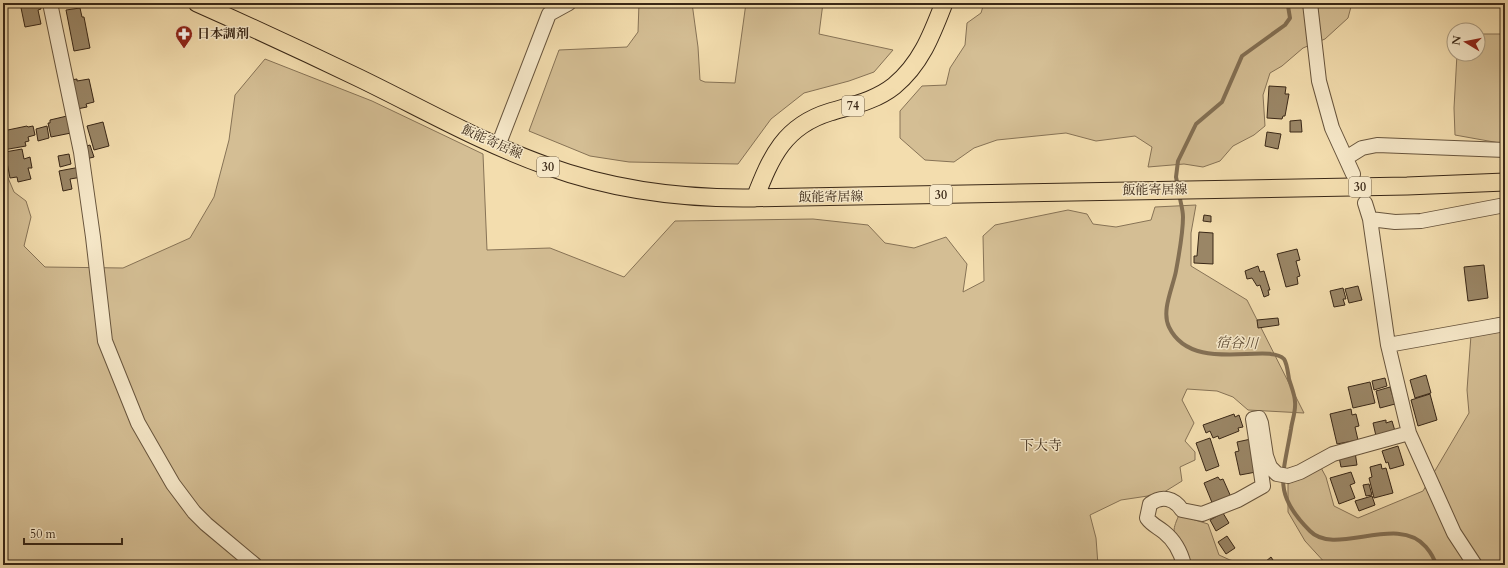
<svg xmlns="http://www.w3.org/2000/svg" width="1508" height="568" font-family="Cardo,'Noto Serif JP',serif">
	<rect width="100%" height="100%" fill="#f3ddae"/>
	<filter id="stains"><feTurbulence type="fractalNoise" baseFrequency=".005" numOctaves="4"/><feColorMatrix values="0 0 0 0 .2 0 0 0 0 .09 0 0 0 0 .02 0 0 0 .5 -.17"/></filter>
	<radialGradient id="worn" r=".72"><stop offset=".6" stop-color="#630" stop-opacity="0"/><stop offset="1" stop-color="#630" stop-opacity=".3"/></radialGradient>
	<path fill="#d4be94" stroke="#877356" d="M 639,3 L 692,3 L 698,47 L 700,80 L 705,82 L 735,83 L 746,3 L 823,3 L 819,34 L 893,50 L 874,72 L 849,81 L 804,93 L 771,119 L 738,164 L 629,162 L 590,156 L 529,131 L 559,50 L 627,47 L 638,32 Z
		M 984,3 L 1352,3 L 1348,18 L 1325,39 L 1303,48 L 1282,66 L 1270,73 L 1263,95 L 1265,126 L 1254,135 L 1233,146 L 1220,161 L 1203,167 L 1184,164 L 1148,167 L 1152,147 L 1135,136 L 1096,141 L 1066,133 L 997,140 L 974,148 L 954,162 L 925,160 L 900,138 L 900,111 L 922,86 L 946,85 L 950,68 L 965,45 L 967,23 L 981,13 Z
		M 1478,34 L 1505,34 L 1505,144 L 1455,135 L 1454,108 L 1457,54 L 1478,54 Z
		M 265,59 L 372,101 L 483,154 L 487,250 L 550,248 L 624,277 L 675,221 L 813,219 L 868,225 L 885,243 L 914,248 L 946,237 L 967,264 L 963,292 L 984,281 L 983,236 L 995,225 L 1068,210 L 1087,214 L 1093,224 L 1116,227 L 1151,220 L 1155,207 L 1196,205 L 1191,233 L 1191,266 L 1247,300 L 1304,413 L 1248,410 L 1233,397 L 1217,391 L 1187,389 L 1182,400 L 1194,423 L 1185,441 L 1195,452 L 1195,460 L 1180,467 L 1182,481 L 1161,494 L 1121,500 L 1090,515 L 1096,538 L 1098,565 L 3,565 L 3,166 L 14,192 L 26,201 L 31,217 L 24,246 L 45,267 L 123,268 L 190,238 L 214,197 L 229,140 L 235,95 Z
		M 1505,316 L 1505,565 L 1327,565 L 1305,541 L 1288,512 L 1288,484 L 1319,464 L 1326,477 L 1334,506 L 1358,518 L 1423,491 L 1469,413 L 1467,390 L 1471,335 L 1489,320 Z
		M 1179,515 L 1208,524 L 1219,555 L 1230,560 L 1251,565 L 1192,565 C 1189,559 1187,552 1183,547 C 1173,533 1171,533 1179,515 Z"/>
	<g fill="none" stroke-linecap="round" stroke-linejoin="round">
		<path stroke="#836f53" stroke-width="4" d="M 1178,187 L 1176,177 L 1178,161 L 1196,124 L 1222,102 L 1242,56 L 1285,25 L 1290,18 L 1288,6 L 1284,3
			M 1179,193 C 1180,201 1183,209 1183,217 C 1183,234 1179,254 1176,271 C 1173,287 1161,311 1169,327 C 1192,375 1268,342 1284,359 C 1287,363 1288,373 1289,379 C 1291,386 1295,395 1295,402 C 1296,411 1292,421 1291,429 C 1283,477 1272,493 1310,531 C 1335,557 1398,513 1426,547 C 1431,553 1434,557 1436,565"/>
	</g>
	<path fill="#9a8666" stroke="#3a2817" d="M 20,3 L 40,3 L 41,9 L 38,10 L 41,24 L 25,27 Z
		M 80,8 L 82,17 L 84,17 L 90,48 L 74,51 L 66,10 Z
		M 77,79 L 77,81 L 89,79 L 94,102 L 86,104 L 87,107 L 77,109 L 71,80 Z
		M 1269,86 L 1286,87 L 1285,94 L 1289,94 L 1285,116 L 1283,116 L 1282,119 L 1267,118 Z
		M 67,116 L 71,133 L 51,137 L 48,123 L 50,123 L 50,120 Z
		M 1301,120 L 1302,132 L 1290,132 L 1290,121 Z
		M 103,122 L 109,146 L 94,150 L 87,126 Z
		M 27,126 L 28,127 L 33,126 L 35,135 L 28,137 L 29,141 L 25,142 L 26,146 L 3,150 L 3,131 Z
		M 47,126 L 49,138 L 38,141 L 36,129 Z
		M 1267,132 L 1281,134 L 1278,149 L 1265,146 Z
		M 90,145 L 94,157 L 86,159 L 83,147 Z
		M 22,149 L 24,159 L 30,157 L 32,168 L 28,168 L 31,179 L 18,182 L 17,177 L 10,178 L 5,152 Z
		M 69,154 L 71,164 L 60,167 L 58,156 Z
		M 80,167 L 82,177 L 70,179 L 72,189 L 63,191 L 59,171 Z
		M 1204,215 L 1211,216 L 1211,222 L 1203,221 Z
		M 1199,232 L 1213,233 L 1213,264 L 1194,263 L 1194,256 L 1197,256 Z
		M 1297,249 L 1300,260 L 1296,261 L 1300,276 L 1297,277 L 1298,284 L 1286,287 L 1277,254 Z
		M 1484,265 L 1488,298 L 1468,301 L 1464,267 Z
		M 1258,266 L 1260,272 L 1264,271 L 1270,290 L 1268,290 L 1269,295 L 1264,297 L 1260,285 L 1257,286 L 1252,278 L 1247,279 L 1245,271 Z
		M 1358,286 L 1362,300 L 1349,303 L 1345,289 Z
		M 1343,288 L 1346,299 L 1343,299 L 1345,305 L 1334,307 L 1330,291 Z
		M 1278,318 L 1279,325 L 1258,328 L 1257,320 Z
		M 1426,375 L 1431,393 L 1415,398 L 1410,380 Z
		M 1385,378 L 1387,386 L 1374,390 L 1372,381 Z
		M 1370,382 L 1375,403 L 1353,408 L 1348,387 Z
		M 1390,387 L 1395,404 L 1380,408 L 1376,391 Z
		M 1430,394 L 1437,420 L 1418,426 L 1411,400 Z
		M 1351,409 L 1352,415 L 1356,414 L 1359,426 L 1355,427 L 1358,440 L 1337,444 L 1330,414 Z
		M 1234,414 L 1235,417 L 1239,415 L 1243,427 L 1238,428 L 1239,431 L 1219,439 L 1218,436 L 1213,438 L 1210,431 L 1206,433 L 1203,425 Z
		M 1386,420 L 1386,423 L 1392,421 L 1395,431 L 1376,436 L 1373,423 Z
		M 1210,438 L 1219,466 L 1206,471 L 1196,443 Z
		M 1251,439 L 1256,472 L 1240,475 L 1235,452 L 1239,451 L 1237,442 Z
		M 1398,446 L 1404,465 L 1390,469 L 1388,462 L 1386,463 L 1382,451 Z
		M 1355,452 L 1357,465 L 1341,467 L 1339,457 Z
		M 1381,464 L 1382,469 L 1386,468 L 1393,493 L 1374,498 L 1369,478 L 1372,477 L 1370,467 Z
		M 1351,472 L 1355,483 L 1350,485 L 1355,498 L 1339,504 L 1330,478 Z
		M 1218,477 L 1220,480 L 1223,479 L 1231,497 L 1213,505 L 1204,483 Z
		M 1369,484 L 1372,495 L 1366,496 L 1363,485 Z
		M 1372,496 L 1375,505 L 1359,511 L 1355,501 Z
		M 1223,513 L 1229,523 L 1216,531 L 1210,520 Z
		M 1227,536 L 1235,548 L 1226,554 L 1218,542 Z
		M 1271,557 L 1275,563 L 1272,565 L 1267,565 L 1265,562 Z"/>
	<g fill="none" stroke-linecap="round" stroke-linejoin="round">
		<g stroke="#68553d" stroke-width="16">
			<path id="minor" d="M 50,3 L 81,152 L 93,237 L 105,341 L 138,423 L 173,484 L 194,512 L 206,524 L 255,565
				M 1310,3 L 1319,81 L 1332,128 L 1353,174
				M 498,146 L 549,14 L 569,3
				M 1346,158 L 1362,148 L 1377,145 L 1505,150
				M 1365,203 L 1370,219 L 1388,345 L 1409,433 L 1454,533 L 1475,565
				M 1370,219 L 1395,222 L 1421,221 L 1505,205
				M 1388,345 L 1505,324
				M 1184,565 C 1181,553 1174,540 1164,532 C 1158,527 1152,525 1147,518 L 1150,504 C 1162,495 1174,498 1182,510 L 1202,514 L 1238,500 L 1263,486 L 1253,419 L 1259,418 L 1261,423 L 1266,456 L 1270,467 L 1277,474 L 1288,476 L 1300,472 L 1333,454 L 1409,433"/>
		</g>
		<g stroke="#3a2817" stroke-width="19">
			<path id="major" d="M 197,3 C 251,27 305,52 359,78 C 421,108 482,143 547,166 C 610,189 676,198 743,198 L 1407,186 L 1505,182
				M 755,198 C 771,157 784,126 830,112 C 853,105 875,101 894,86 C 921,64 932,34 944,3"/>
		</g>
		<use href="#minor" stroke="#f7e9ca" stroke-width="14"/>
		<use href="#major" stroke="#f3ddae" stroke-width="17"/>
	</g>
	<defs>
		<g id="pharmacy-pin" transform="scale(0.9)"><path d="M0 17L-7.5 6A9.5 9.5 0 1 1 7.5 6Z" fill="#8f2418" stroke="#f7e9ca"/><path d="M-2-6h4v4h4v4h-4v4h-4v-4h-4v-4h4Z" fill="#fff"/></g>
	</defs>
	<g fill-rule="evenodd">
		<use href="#pharmacy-pin" x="184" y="34"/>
	</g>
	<g text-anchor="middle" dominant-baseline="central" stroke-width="3" stroke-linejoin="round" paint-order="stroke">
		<g fill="#f7e9ca" stroke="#73624d" stroke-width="1">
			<rect x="842" y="96" width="22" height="20" rx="3"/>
			<rect x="537" y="157" width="22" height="20" rx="3"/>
			<rect x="1349" y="177" width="22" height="20" rx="3"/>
			<rect x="930" y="185" width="22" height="20" rx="3"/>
		</g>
		<g font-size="12" font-weight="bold" fill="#3a2817">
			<text x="853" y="106">74</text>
			<text x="548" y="167">30</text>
			<text x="1360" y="187">30</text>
			<text x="941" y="195">30</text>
		</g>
		<g font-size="13" font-weight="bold" fill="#3a2817" stroke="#f7e9ca" text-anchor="start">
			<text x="197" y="34">日本調剤</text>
		</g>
		<g font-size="13" fill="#3a2817" stroke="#f7e9ca">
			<text transform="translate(492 142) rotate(24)">飯能寄居線</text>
			<text transform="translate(1155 190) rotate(-1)">飯能寄居線</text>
			<text transform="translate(831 197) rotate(-1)">飯能寄居線</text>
		</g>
		<g font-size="14" font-style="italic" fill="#5f4c35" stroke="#f7e9ca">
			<text transform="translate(1237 343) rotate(2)">宿谷川</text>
		</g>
		<g font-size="14" fill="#3a2817" stroke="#f7e9ca">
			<text x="1041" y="445">下大寺</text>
		</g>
	</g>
	<rect width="1508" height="568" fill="none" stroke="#f3ddae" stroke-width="16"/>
	<rect x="4" y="4" width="1500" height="560" fill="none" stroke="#3a2817" stroke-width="2"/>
	<rect x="8" y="8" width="1492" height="552" fill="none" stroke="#3a2817"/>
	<g transform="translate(1466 42) rotate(280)"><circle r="19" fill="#f7e9ca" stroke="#ab9c82"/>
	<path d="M0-3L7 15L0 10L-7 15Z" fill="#8f2418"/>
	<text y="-6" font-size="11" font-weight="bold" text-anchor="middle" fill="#3a2817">N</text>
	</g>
	<path d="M24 538v6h98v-6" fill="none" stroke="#3a2817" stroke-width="2"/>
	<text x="30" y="538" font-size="12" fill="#3a2817" stroke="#f7e9ca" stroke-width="3" paint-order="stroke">50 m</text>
	<rect width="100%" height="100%" filter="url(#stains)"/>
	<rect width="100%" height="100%" fill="url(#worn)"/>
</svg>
